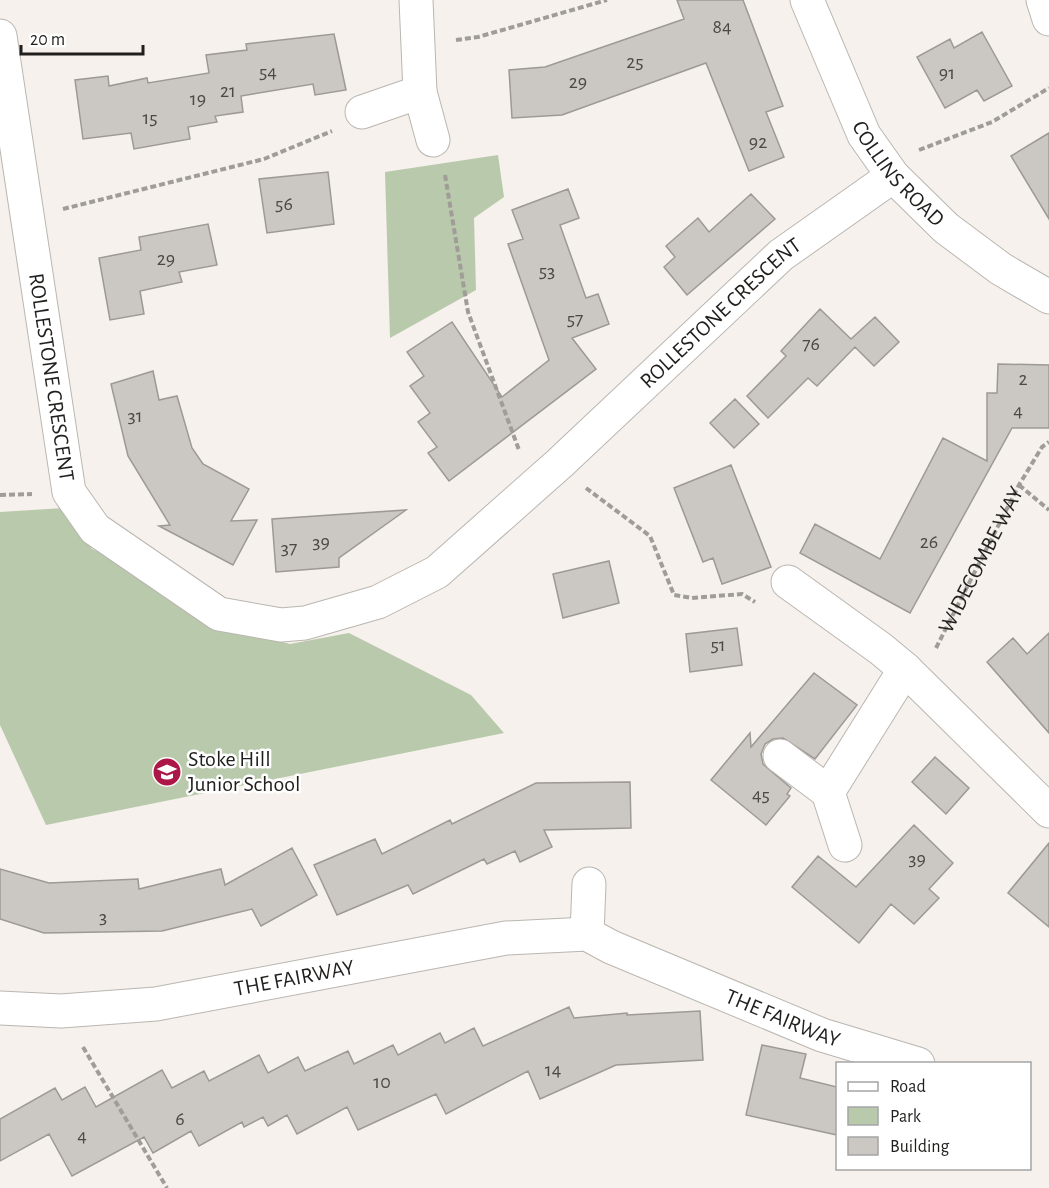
<svg xmlns="http://www.w3.org/2000/svg" width="1049" height="1188" font-family="'Alegreya Sans',sans-serif">
	<rect width="100%" height="100%" fill="#f6f1ec"/>
	<path fill="#b9c9ab" d="M 498,155 L 504,197 L 474,218 L 476,290 L 390,338 L 385,172 Z
		M 64,508 L 92,549 L 119,561 L 214,623 L 290,644 L 349,633 L 471,695 L 504,733 L 46,825 L 0,725 L 0,512 Z"/>
	<path fill="#cbc7c2" stroke="#9d9995" stroke-width="1.5" d="M 677,0 L 743,0 L 783,106 L 766,112 L 784,157 L 749,171 L 706,63 L 562,115 L 512,118 L 509,70 L 545,67 L 684,19 Z
		M 982,32 L 1012,86 L 984,101 L 977,90 L 945,108 L 917,57 L 950,39 L 954,48 Z
		M 334,34 L 346,90 L 315,95 L 313,84 L 241,96 L 243,112 L 215,116 L 217,122 L 188,127 L 190,139 L 134,149 L 131,133 L 83,139 L 75,80 L 108,76 L 109,86 L 147,78 L 148,83 L 209,73 L 206,55 L 247,50 L 246,44 Z
		M 1049,133 L 1049,219 L 1011,156 Z
		M 328,172 L 334,224 L 267,233 L 259,179 Z
		M 568,189 L 579,218 L 560,225 L 586,298 L 598,294 L 609,324 L 572,338 L 596,369 L 449,481 L 428,453 L 437,447 L 418,422 L 430,413 L 410,386 L 424,376 L 407,352 L 452,322 L 502,397 L 549,360 L 508,244 L 523,239 L 512,210 Z
		M 751,194 L 775,219 L 687,295 L 664,267 L 675,257 L 666,246 L 698,218 L 709,232 Z
		M 208,224 L 217,265 L 179,272 L 182,282 L 140,291 L 144,314 L 110,320 L 99,258 L 141,250 L 139,237 Z
		M 820,309 L 851,339 L 875,317 L 899,342 L 874,366 L 855,347 L 817,386 L 808,378 L 768,418 L 747,396 L 786,356 L 781,351 Z
		M 998,364 L 1049,365 L 1049,428 L 1012,428 L 910,613 L 800,553 L 815,524 L 880,559 L 943,438 L 987,461 L 987,393 L 997,393 Z
		M 153,371 L 159,400 L 177,396 L 192,448 L 203,464 L 249,489 L 231,521 L 257,520 L 233,565 L 159,526 L 170,525 L 128,456 L 111,384 Z
		M 735,399 L 759,424 L 734,448 L 710,423 Z
		M 731,465 L 771,567 L 722,584 L 713,558 L 703,562 L 674,488 Z
		M 406,510 L 339,558 L 339,567 L 276,572 L 272,519 Z
		M 609,561 L 619,603 L 563,618 L 553,574 Z
		M 737,628 L 742,665 L 690,672 L 686,634 Z
		M 1049,633 L 1049,733 L 987,662 L 1013,638 L 1027,654 Z
		M 814,673 L 857,705 L 815,759 L 783,738 L 773,739 L 765,744 L 761,754 L 763,764 L 791,788 L 787,794 L 790,796 L 766,825 L 711,780 L 750,733 L 751,747 Z
		M 935,757 L 969,788 L 946,814 L 912,782 Z
		M 630,782 L 631,828 L 544,830 L 552,847 L 520,862 L 515,851 L 487,864 L 484,859 L 413,894 L 408,885 L 337,915 L 314,865 L 375,839 L 382,854 L 450,820 L 452,824 L 536,783 Z
		M 914,825 L 953,863 L 929,889 L 939,898 L 914,924 L 891,904 L 859,943 L 792,887 L 818,856 L 856,887 Z
		M 1049,843 L 1049,927 L 1008,893 Z
		M 292,848 L 317,895 L 261,926 L 252,909 L 162,931 L 44,933 L 0,919 L 0,869 L 49,883 L 138,879 L 139,889 L 221,869 L 225,885 Z
		M 569,1007 L 574,1018 L 627,1013 L 627,1015 L 700,1011 L 703,1060 L 616,1065 L 540,1099 L 528,1071 L 446,1114 L 436,1094 L 358,1130 L 347,1107 L 297,1134 L 287,1115 L 268,1126 L 263,1117 L 244,1127 L 242,1122 L 199,1146 L 191,1131 L 153,1153 L 144,1137 L 72,1176 L 49,1134 L 0,1161 L 0,1119 L 55,1088 L 62,1100 L 85,1087 L 96,1107 L 162,1070 L 172,1088 L 204,1071 L 209,1081 L 259,1055 L 268,1073 L 298,1057 L 305,1071 L 348,1051 L 354,1064 L 393,1045 L 398,1055 L 440,1033 L 445,1043 L 474,1028 L 483,1046 Z
		M 762,1045 L 806,1054 L 800,1078 L 837,1087 L 837,1135 L 746,1115 Z"/>
	<g fill="none" stroke-linecap="round" stroke-linejoin="round">
		<g stroke="#bab6b1" stroke-width="35">
			<g id="minor">
				<path d="M 416,0 L 420,92 L 433,140"/>
				<path id="s2" d="M 807,0 L 864,135 L 893,176 L 946,228 L 1001,269 L 1049,297"/>
				<path d="M 1043,0 L 1049,19"/>
				<path id="s3" d="M 0,36 L 69,492 L 95,529 L 219,614 L 281,625 L 305,623 L 378,602 L 437,572 L 560,463 L 781,255 L 893,176"/>
				<path d="M 362,112 L 420,92"/>
				<path d="M 788,582 L 881,649 L 905,669"/>
				<path d="M 780,756 L 828,792"/>
				<path d="M 845,845 L 828,792 L 905,669 L 1049,811"/>
				<path d="M 587,934 L 589,884"/>
				<path id="s4" d="M 0,1008 L 61,1011 L 156,1004 L 506,938 L 587,934 L 611,947 L 822,1035 L 918,1064"/>
			</g>
		</g>
		<g stroke="#a09d99" stroke-width="4" stroke-dasharray="6 3" stroke-linecap="butt">
			<path d="M 456,40 L 478,37 L 607,0"/>
			<path d="M 919,150 L 992,122 L 1049,88"/>
			<path d="M 445,175 L 468,312 L 519,450"/>
			<path d="M 63,209 L 264,159 L 332,131"/>
			<path d="M 1019,485 L 1049,510"/>
			<path d="M 586,488 L 650,536 L 674,595 L 692,598 L 742,594 L 755,602"/>
			<path d="M 0,495 L 32,494"/>
			<path id="s1" d="M 936,648 L 1019,485 L 1042,447 L 1049,442"/>
			<path d="M 83,1047 L 167,1188"/>
		</g>
		<use href="#minor" stroke="#fff" stroke-width="33"/>
	</g>
	<defs>
		<g id="school-disc" transform="scale(1.5)"><circle r="9.5" fill="#ab1746" stroke="#fff"/><path d="M0-5L7-2L0 1L-7-2ZM-4 1L0 2.5L4 1V4Q0 6-4 4Z" fill="#fff"/></g>
	</defs>
	<g fill-rule="evenodd">
		<use href="#school-disc" x="167" y="772"/>
	</g>
	<g text-anchor="middle" dominant-baseline="central" stroke-width="5" stroke-linejoin="round" paint-order="stroke">
		<g font-size="20" fill="#4b4946">
			<text x="722" y="27">84</text>
			<text x="635" y="62">25</text>
			<text x="268" y="72">54</text>
			<text x="947" y="73">91</text>
			<text x="578" y="82">29</text>
			<text x="228" y="91">21</text>
			<text x="198" y="99">19</text>
			<text x="150" y="118">15</text>
			<text x="758" y="142">92</text>
			<text x="284" y="204">56</text>
			<text x="166" y="259">29</text>
			<text x="547" y="271">53</text>
			<text x="575" y="319">57</text>
			<text x="811" y="344">76</text>
			<text x="1023" y="379">2</text>
			<text x="1018" y="411">4</text>
			<text x="135" y="416">31</text>
			<text x="321" y="542">39</text>
			<text x="929" y="542">26</text>
			<text x="289" y="548">37</text>
			<text x="718" y="645">51</text>
			<text x="761" y="795">45</text>
			<text x="917" y="859">39</text>
			<text x="103" y="917">3</text>
			<text x="553" y="1070">14</text>
			<text x="382" y="1082">10</text>
			<text x="180" y="1119">6</text>
			<text x="82" y="1136">4</text>
		</g>
		<g font-size="22" fill="#201f1d" stroke="#fff">
			<text stroke="none"><textPath href="#s2" startOffset="198">COLLINS ROAD</textPath></text>
			<text stroke="none"><textPath href="#s3" startOffset="1270">ROLLESTONE CRESCENT</textPath></text>
			<text stroke="none"><textPath href="#s3" startOffset="345">ROLLESTONE CRESCENT</textPath></text>
			<text stroke="none"><textPath href="#s1" startOffset="99">WIDECOMBE WAY</textPath></text>
			<text stroke="none"><textPath href="#s4" startOffset="297">THE FAIRWAY</textPath></text>
			<text stroke="none"><textPath href="#s4" startOffset="807">THE FAIRWAY</textPath></text>
		</g>
		<g font-size="22" fill="#201f1d" stroke="#fff" text-anchor="start">
			<text x="188" y="759">Stoke Hill<tspan x="188" dy="25">Junior School</tspan></text>
		</g>
	</g>
	<rect x="836" y="1062" width="195" height="108" fill="#ffffff" stroke="#a6a5a5" stroke-width="1.5"/>
	<rect x="848" y="1082" width="30" height="9" fill="#ffffff" stroke="#a6a5a5" stroke-width="1.5"/>
	<text x="890" y="1092" font-size="18" fill="#201f1d">Road</text>
	<rect x="848" y="1107" width="30" height="18" fill="#b9c9ab" stroke="#a6a5a5" stroke-width="1.5"/>
	<text x="890" y="1122" font-size="18" fill="#201f1d">Park</text>
	<rect x="848" y="1137" width="30" height="18" fill="#cbc7c2" stroke="#a6a5a5" stroke-width="1.5"/>
	<text x="890" y="1152" font-size="18" fill="#201f1d">Building</text>
	<path d="M21 45v9h122v-9" fill="none" stroke="#201f1d" stroke-width="3"/>
	<text x="30" y="45" font-size="18" fill="#201f1d" stroke="#ffffff" stroke-width="4.5" paint-order="stroke">20 m</text>
</svg>
